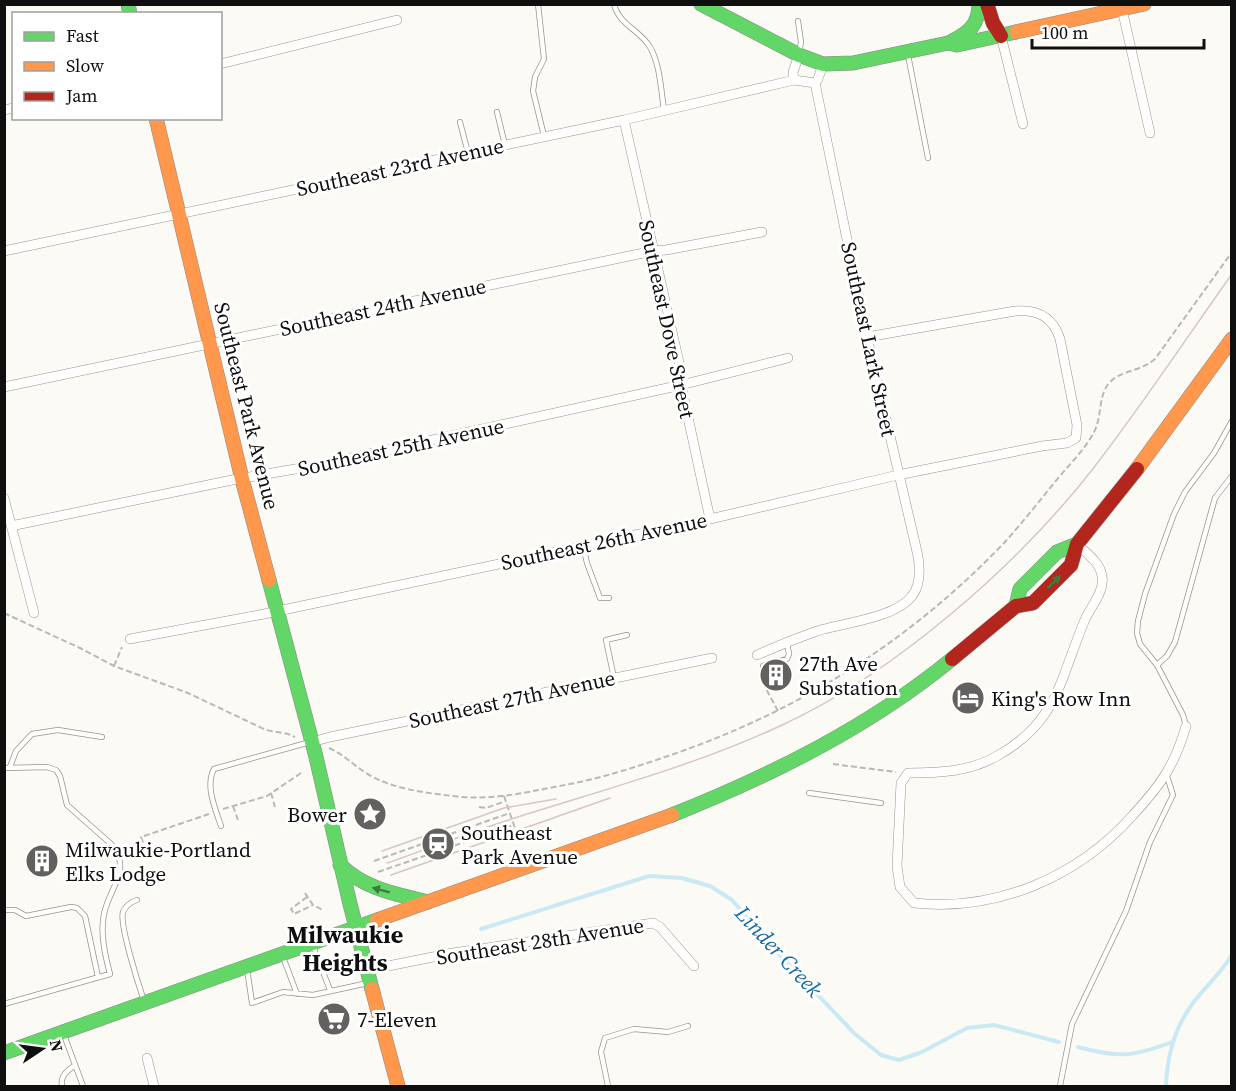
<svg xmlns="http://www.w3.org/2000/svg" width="1236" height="1091" font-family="'Source Serif 4',serif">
	<rect width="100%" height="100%" fill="#fcfaf4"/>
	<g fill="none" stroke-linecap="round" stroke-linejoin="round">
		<path stroke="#cae9f5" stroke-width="4" d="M 481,929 L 649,876 L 682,878 L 710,886 L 732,900 L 775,950 L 855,1034 L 881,1055 L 899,1060 L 922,1052 L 967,1028 L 994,1025 L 1059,1042
			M 1078,1047 C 1118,1058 1133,1057 1172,1042
			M 1166,1086 C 1167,1056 1175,1027 1193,1003 C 1206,986 1221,973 1232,955"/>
		<g stroke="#969592" stroke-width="6">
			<path id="lane" d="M 538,4 L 544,59 L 535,77 L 533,91 L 544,136
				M 614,4 C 619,25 640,30 650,47 C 660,64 661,90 664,110
				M 798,21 L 801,42 L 799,54
				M 908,55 L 928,158
				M 497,112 L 505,145
				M 460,122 L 468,153
				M 583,546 L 587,563 L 600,598 L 609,598
				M 1157,665 L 1167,656 L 1175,642 L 1215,498 L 1232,476
				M 763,666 L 787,659 L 789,654 L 787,643
				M 614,678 L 606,640 L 627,635
				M 1186,726 L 1183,715 L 1157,665 L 1140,644 L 1137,633 L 1138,621 L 1145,594 L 1174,514 L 1185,492 L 1214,453 L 1232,421
				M 10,767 L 16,751 L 32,734 L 58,730 L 102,737
				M 4,768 L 47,767 L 56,770 L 60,776 L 67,805 L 111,844 C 133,869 109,888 104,914 C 100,933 105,955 110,974 L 4,1004
				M 809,793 L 881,803
				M 221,826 C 215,808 205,786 214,769 L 310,742
				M 137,900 C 131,902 126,905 123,912 C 119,924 139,986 144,1001
				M 4,910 L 15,910 L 26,916 L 71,907 L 77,908 L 85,916 L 98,977
				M 313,946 L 330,990
				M 283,957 L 297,994
				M 247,969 L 252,1003 L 283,992 L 313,995 L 368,983
				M 64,1035 L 83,1086
				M 62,1086 C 60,1076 67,1071 75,1065
				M 608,1086 L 601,1052 L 605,1038 L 634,1029 L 668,1032 L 688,1026
				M 1060,1086 L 1072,1024 L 1126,911 L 1150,842 L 1173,795 L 1166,773"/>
		</g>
		<g stroke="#969592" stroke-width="10">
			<path id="street" d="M 1122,9 L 1150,133
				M 1001,36 L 1023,124
				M 799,55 L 793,72 L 794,80 L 815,83 L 818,79 L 823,64
				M 220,64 L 397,20
				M 4,110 L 14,108
				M 624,120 L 681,371 L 681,385 L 710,519
				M 4,251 L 624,120 L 794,80
				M 4,387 L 653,251 L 666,250 L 762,232
				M 4,498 L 34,613
				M 11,526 L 232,480 L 324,464 L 681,385 L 788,358
				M 1077,544 C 1086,553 1100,562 1102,576 C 1105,592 1090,607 1084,622 C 1060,679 1058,722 997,756 C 969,772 939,773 908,773 L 901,783 L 897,866 L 900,887 L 914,903 C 997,912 1078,877 1133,815 C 1160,786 1175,765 1186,726
				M 130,639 L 264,614 L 710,519 L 898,475 L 1042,446 L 1067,443 L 1076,438 L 1077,425 L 1060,339 C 1053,317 1038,309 1015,311 L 867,337
				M 757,655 C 777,646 797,638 817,631 C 844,623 895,618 912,596 C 921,585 920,569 918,556 L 867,337 L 815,83
				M 312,742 L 330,737 L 712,658
				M 368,970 L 453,953 L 653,923 L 660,927 L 694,966
				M 147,1058 L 154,1086"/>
		</g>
		<g stroke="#8c8b89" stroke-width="15">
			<path id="fast" d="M 128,4 L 130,14
				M 701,4 L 799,55 L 823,64 L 853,63 L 948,43 L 957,45 L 1016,32
				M 952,41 C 969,33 979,24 979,4
				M 269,580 L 316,757 L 350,904 L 372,989
				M 1016,606 L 1020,589 L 1057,552 L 1077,544
				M 672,815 C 772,775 869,727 952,659
				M 340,865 C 365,889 395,894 428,902
				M 4,1053 L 377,920"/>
		</g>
		<g stroke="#8c8b89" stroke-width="15">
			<path id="slow" d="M 1016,32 L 1144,4
				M 156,118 L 242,479 L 269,580
				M 1137,469 L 1232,339
				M 377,920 L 672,815
				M 372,989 L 398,1086"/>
		</g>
		<g stroke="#8c8b89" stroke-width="15">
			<path id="jam" d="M 987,4 L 993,23 L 1001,36
				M 952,659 L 1016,606 L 1033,603 L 1071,565 L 1077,544 L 1137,469"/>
		</g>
		<path stroke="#b9b9b8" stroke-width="2" stroke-dasharray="6 3" stroke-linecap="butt" d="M 4,613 L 80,648 L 114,666 L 188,693 L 266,730 L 288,734 L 295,737
			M 114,666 L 122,647
			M 761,673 L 763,683 L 778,711
			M 329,748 C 344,754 356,768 371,776 C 395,789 426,793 453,796 C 489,801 523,793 559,786 C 595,780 630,769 665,757 C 796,713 908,643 1004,543 C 1023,522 1041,499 1059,477 C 1071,463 1084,450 1093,434 C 1103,417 1097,396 1110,382 C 1122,370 1142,371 1155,359 L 1232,252
			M 833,764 L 896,772
			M 271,793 L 275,807
			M 504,796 L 518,837
			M 233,806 L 238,820
			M 479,807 L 486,808 L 506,801
			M 223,809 L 267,796 L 301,773
			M 146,851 L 141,837 L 209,814
			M 374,861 L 510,813
			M 378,872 L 514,825
			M 305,893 L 313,905 L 323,910
			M 307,897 L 291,909 L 294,914 L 313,905"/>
		<use href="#lane" stroke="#fffefd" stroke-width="4.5"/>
		<use href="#street" stroke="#fffefd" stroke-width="9"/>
		<use href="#fast" stroke="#63d668" stroke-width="14"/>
		<use href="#slow" stroke="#ff974d" stroke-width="14"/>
		<use href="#jam" stroke="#b3261e" stroke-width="14"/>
		<path stroke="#d8c5c7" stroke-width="1.5" d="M 382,851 L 504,808 L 556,799
			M 387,863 C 430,848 474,831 518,817 C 606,789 696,765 780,726 C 892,675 1016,567 1092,470 C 1141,407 1185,340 1232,274
			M 391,875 L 610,798"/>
	</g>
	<defs><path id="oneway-solid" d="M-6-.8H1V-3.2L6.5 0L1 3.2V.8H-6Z" transform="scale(1.5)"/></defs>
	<g fill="#3d7c40">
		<use href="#oneway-solid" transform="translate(1054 582) rotate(-45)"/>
		<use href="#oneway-solid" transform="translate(381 890) rotate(-165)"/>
	</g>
	<defs>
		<g id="building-disc" transform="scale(1.725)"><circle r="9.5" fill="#62615f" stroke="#fff"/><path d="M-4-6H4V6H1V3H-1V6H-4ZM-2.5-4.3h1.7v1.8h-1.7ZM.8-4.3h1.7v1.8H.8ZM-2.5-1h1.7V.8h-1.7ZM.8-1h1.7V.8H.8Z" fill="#fff"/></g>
		<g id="hotel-disc" transform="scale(1.725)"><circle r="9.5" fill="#62615f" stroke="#fff"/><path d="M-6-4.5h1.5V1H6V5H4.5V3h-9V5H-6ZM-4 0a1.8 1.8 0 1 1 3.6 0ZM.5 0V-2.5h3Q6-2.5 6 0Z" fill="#fff"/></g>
		<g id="sight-disc" transform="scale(1.725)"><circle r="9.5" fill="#62615f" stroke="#fff"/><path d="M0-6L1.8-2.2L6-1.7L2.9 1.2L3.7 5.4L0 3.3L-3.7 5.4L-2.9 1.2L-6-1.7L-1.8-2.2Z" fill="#fff"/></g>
		<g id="station-disc" transform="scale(1.725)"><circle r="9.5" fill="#62615f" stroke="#fff"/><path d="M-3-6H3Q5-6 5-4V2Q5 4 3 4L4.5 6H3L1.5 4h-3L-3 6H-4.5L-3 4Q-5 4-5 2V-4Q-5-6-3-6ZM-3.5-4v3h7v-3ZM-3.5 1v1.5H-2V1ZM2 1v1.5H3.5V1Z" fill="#fff"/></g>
		<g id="supermarket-disc" transform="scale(1.725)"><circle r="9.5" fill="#62615f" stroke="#fff"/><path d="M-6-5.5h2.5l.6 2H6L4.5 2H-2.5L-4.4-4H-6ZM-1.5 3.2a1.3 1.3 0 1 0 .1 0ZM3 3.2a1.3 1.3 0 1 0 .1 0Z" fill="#fff"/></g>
	</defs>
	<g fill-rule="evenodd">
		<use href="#building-disc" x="776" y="675"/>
		<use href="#hotel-disc" x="968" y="698"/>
		<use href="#sight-disc" x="370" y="814"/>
		<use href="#station-disc" x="438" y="844"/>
		<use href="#building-disc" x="42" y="861"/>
		<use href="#supermarket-disc" x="334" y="1019"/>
	</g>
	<g text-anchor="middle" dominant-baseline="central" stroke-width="6" stroke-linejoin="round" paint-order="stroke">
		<g font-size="21" fill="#0f0f0f" stroke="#fff">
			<text transform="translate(400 167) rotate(-12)">Southeast 23rd Avenue</text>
			<text transform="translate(383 307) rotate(-12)">Southeast 24th Avenue</text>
			<text transform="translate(667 319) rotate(78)">Southeast Dove Street</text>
			<text transform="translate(869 339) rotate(78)">Southeast Lark Street</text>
			<text transform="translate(247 406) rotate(76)">Southeast Park Avenue</text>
			<text transform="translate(401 447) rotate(-12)">Southeast 25th Avenue</text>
			<text transform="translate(604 541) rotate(-12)">Southeast 26th Avenue</text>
			<text transform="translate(512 699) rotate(-12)">Southeast 27th Avenue</text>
			<text transform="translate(540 941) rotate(-9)">Southeast 28th Avenue</text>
		</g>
		<g font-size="21" fill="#0f0f0f" stroke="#fff" text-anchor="start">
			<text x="799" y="663">27th Ave<tspan x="799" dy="24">Substation</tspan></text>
			<text x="991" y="698">King's Row Inn</text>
			<text x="347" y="814" text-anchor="end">Bower</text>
			<text x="461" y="832">Southeast<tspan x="461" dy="24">Park Avenue</tspan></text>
			<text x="65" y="849">Milwaukie-Portland<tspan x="65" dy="24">Elks Lodge</tspan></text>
			<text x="357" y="1019">7-Eleven</text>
		</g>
		<g font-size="22" font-style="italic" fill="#176da2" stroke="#fff">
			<text transform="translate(779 951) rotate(47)">Linder Creek</text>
		</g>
		<g font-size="24" font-weight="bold" fill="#0f0f0f" stroke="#fff">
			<text x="345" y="934">Milwaukie<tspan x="345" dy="28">Heights</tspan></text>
		</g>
	</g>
	<rect width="1236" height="1091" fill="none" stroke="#0f0f0f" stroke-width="12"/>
	<rect x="12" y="12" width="210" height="108" fill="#ffffff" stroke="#9f9f9f" stroke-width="1.5"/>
	<rect x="24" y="32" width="30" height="9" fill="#63d668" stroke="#9f9f9f" stroke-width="1.5"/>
	<text x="66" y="42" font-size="18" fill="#0f0f0f">Fast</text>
	<rect x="24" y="62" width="30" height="9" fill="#ff974d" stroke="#9f9f9f" stroke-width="1.5"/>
	<text x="66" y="72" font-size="18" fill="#0f0f0f">Slow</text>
	<rect x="24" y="92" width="30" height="9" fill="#b3261e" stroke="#9f9f9f" stroke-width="1.5"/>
	<text x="66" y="102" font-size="18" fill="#0f0f0f">Jam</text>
	<g transform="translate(42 1049) rotate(77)" stroke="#ffffff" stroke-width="4.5" paint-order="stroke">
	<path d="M0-4.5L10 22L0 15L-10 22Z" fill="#0f0f0f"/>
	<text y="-9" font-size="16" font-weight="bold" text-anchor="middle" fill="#0f0f0f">N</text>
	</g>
	<path d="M1032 39v9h172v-9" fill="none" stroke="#0f0f0f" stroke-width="3"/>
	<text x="1041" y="39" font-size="18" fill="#0f0f0f" stroke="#ffffff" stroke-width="4.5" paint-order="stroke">100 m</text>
</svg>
